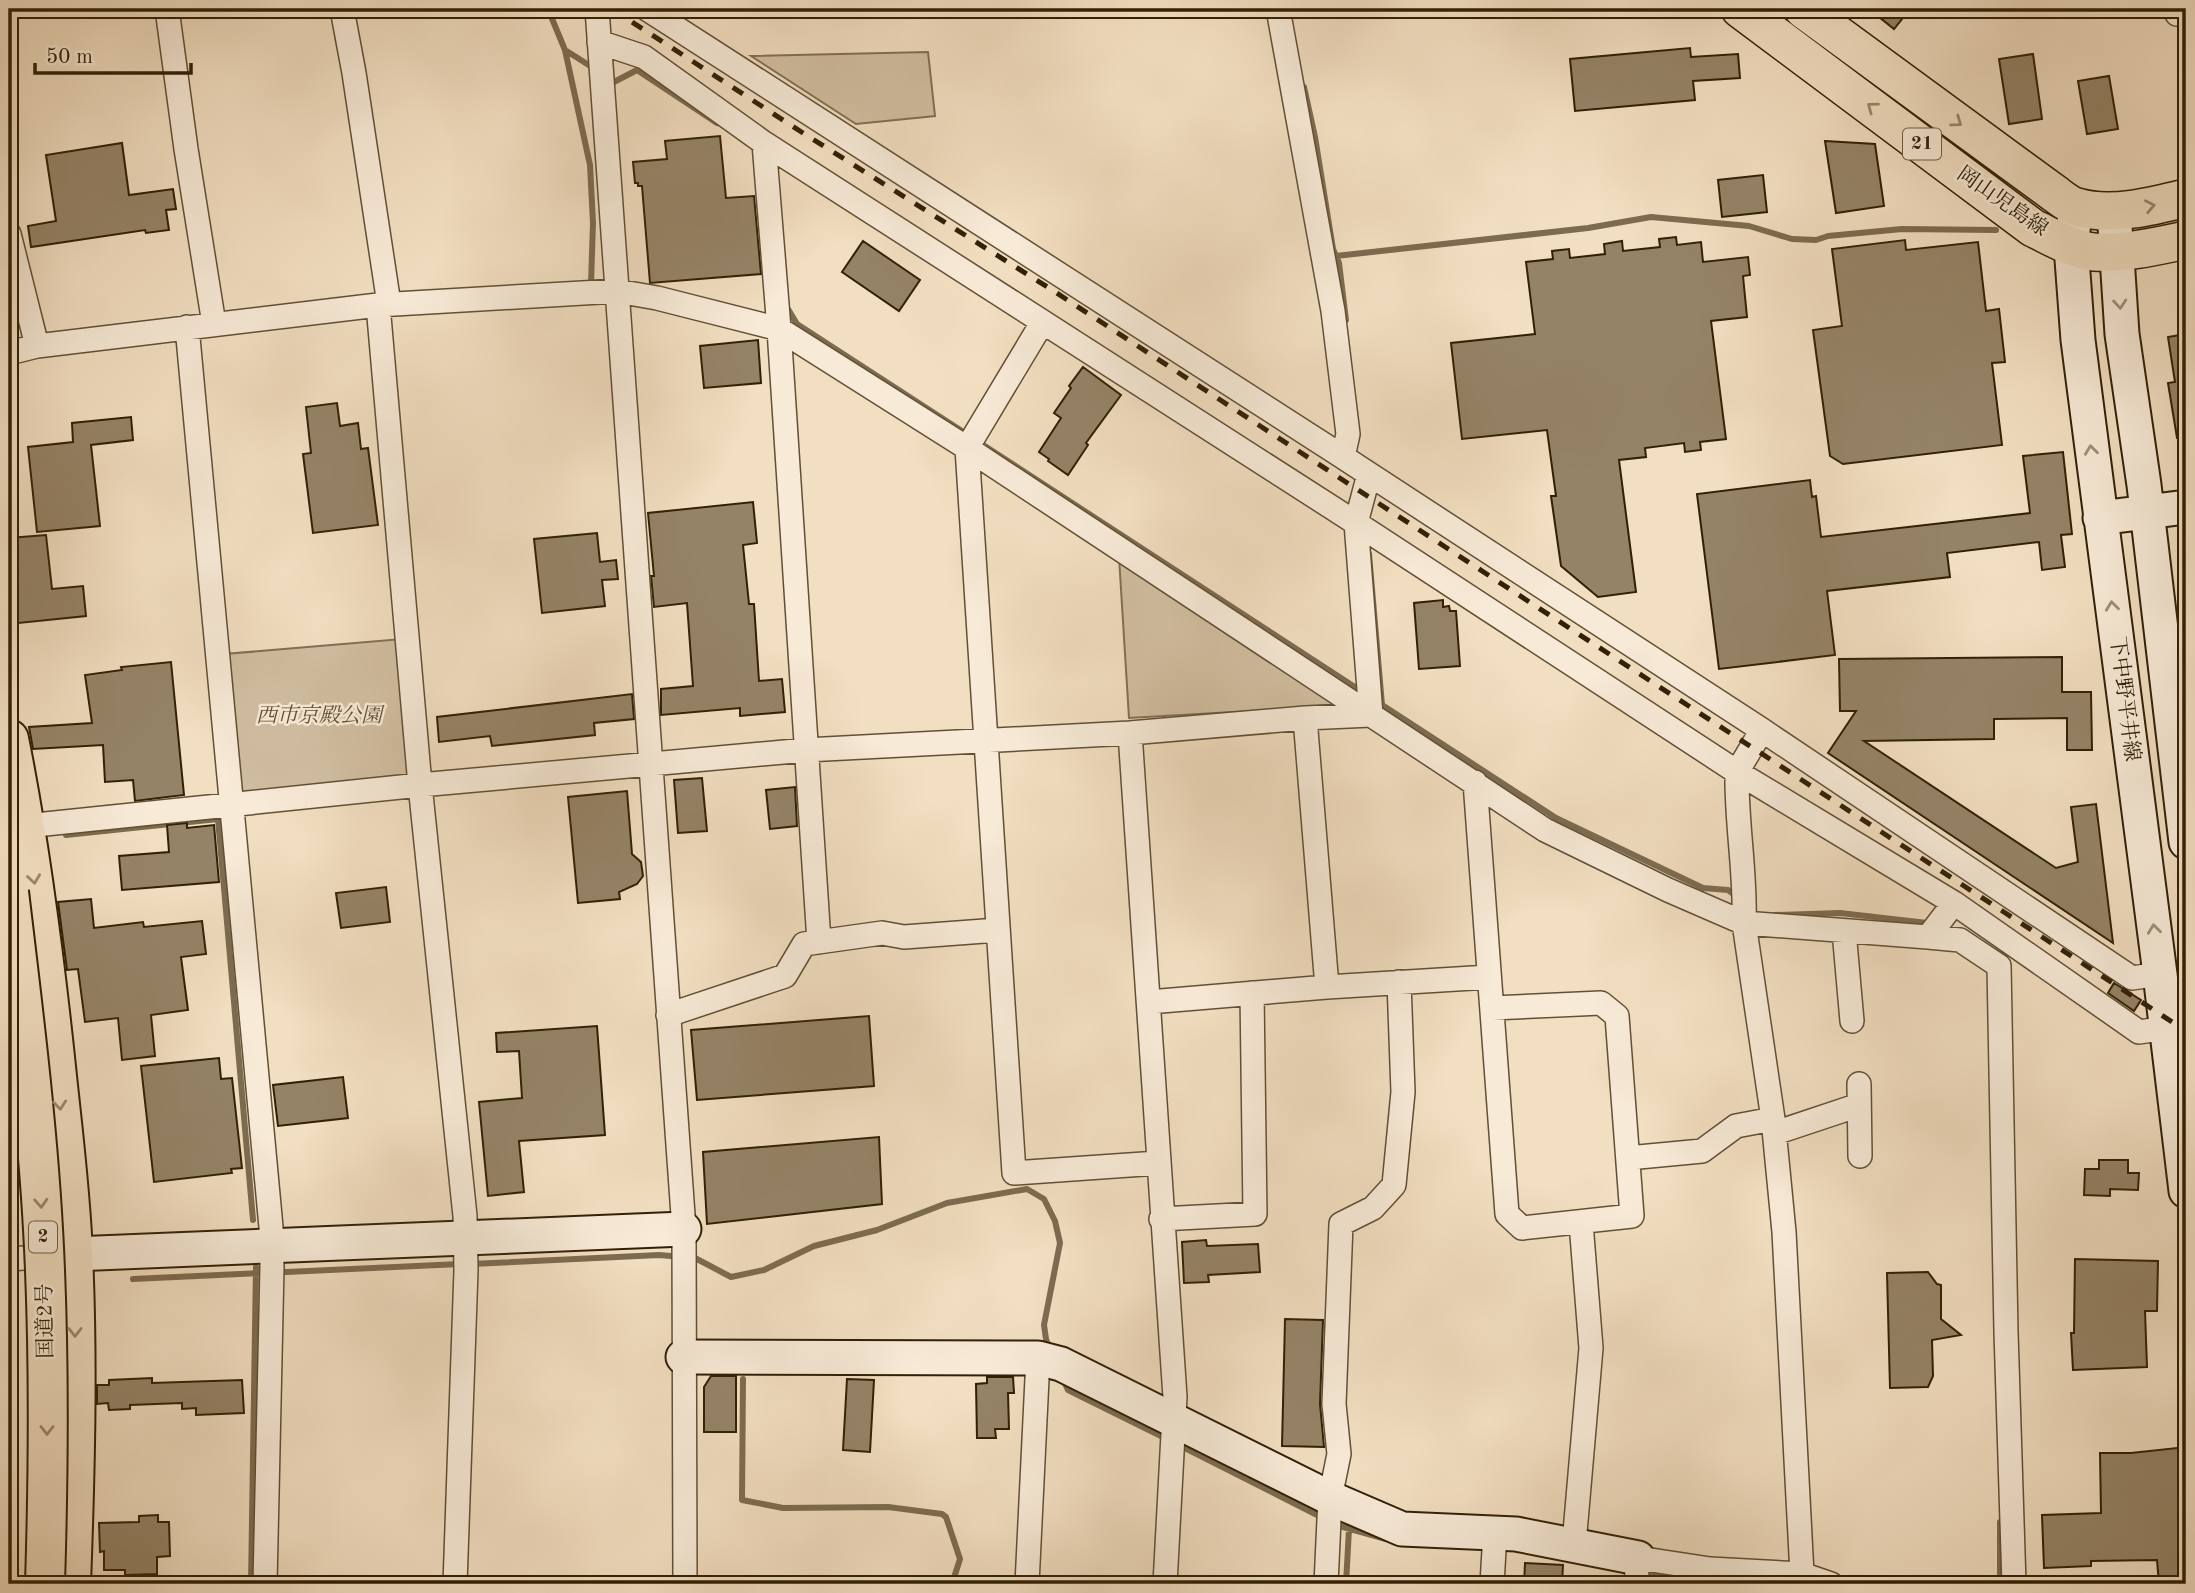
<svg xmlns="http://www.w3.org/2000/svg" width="2195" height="1593" font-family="'Old Standard TT','Noto Serif JP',serif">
	<rect width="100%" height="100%" fill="#f2dec1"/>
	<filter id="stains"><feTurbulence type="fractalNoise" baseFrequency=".00286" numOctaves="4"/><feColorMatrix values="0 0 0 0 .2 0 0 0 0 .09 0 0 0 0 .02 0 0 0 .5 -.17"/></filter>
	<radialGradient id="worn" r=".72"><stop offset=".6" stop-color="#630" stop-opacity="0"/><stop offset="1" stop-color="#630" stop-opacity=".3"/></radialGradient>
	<path fill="#d1bea1" stroke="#816f54" stroke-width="2" d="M 928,52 L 935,116 L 856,124 L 751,56 Z
		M 1119,557 L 1335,698 L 1335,706 L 1129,718 Z
		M 402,639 L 413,769 L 403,779 L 237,793 L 225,654 Z"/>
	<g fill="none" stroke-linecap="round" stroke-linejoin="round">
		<path stroke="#7d6b50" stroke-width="6" d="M 548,9 L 565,50 L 590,165 L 593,223 L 591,284
			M 565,50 L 595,69
			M 607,77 L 614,82 L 637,70 L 717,123
			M 1304,87 L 1315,137 L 1333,249 L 1339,263 L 1346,320
			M 1336,256 L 1588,228 L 1651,217 L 1749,226 L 1792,239 L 1816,240 L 1828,236 L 1902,229 L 1996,230
			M 785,304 L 797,324 L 968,435
			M 977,441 L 1364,693
			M 1369,554 L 1382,705
			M 1376,701 L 1556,818 L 1703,888 L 1728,890 L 1739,898
			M 66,835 L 218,819 L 253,1220
			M 1775,915 L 1840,913 L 1927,923
			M 471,1264 L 659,1255 L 695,1258 L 731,1277 L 764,1270 L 814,1246 L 877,1230 L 947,1203 L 1027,1189 L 1044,1199 L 1055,1221 L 1060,1243 L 1044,1325 L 1046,1339 L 1050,1350
			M 133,1279 L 460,1264
			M 743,1379 L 742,1500 L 783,1508 L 888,1507 L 942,1514 L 946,1517 L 960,1559 L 952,1584
			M 1063,1379 L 1068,1390 L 1167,1439
			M 1177,1444 L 1323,1518
			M 1333,1523 L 1343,1527 L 1386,1539
			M 1643,1572 L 1677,1575
			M 1834,1578 L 1853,1584
			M 1747,1582 L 1766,1584
			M 251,1584 L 256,1267
			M 1346,1584 L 1349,1529
			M 2000,1584 L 2000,1522"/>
	</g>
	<path fill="#958367" stroke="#312006" stroke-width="2" d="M 1869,9 L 1910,9 L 1894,29 Z
		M 1690,48 L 1691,57 L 1738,54 L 1740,78 L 1693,81 L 1695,100 L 1575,111 L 1570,59 Z
		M 2033,54 L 2042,119 L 2009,124 L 1999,59 Z
		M 2109,76 L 2118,129 L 2087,134 L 2078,81 Z
		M 720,136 L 726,198 L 754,196 L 761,274 L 650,283 L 642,186 L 638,186 L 638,183 L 635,183 L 633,162 L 667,159 L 665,141 Z
		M 1825,141 L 1875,144 L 1884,206 L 1836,213 Z
		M 122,143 L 129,195 L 173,189 L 176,209 L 166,210 L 169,230 L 146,233 L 145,230 L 31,247 L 28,226 L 56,221 L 46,155 Z
		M 1763,175 L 1767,212 L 1722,217 L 1718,180 Z
		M 1676,237 L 1677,245 L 1701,242 L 1703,262 L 1748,257 L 1750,275 L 1743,276 L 1747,317 L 1711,321 L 1726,439 L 1700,442 L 1701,450 L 1685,452 L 1684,443 L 1645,448 L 1646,457 L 1619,460 L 1636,592 L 1598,597 L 1561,566 L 1551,496 L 1556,496 L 1547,430 L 1462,439 L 1451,343 L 1535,334 L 1526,262 L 1553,259 L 1552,251 L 1569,249 L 1570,258 L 1605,254 L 1604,244 L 1622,241 L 1623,251 L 1660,247 L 1659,239 Z
		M 1905,240 L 1906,250 L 1978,242 L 1986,311 L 1999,309 L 2005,362 L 1992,363 L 2002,445 L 1843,464 L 1830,456 L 1813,330 L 1842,326 L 1832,249 Z
		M 863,241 L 920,280 L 899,311 L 842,272 Z
		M 2186,334 L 2186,437 L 2177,438 L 2168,383 L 2175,382 L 2168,337 Z
		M 758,340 L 761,383 L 704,388 L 700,346 Z
		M 1083,367 L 1121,395 L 1086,443 L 1088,445 L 1068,475 L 1048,461 L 1049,459 L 1039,452 L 1061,418 L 1054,413 L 1071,388 L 1069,386 Z
		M 337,403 L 340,426 L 358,423 L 361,449 L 368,448 L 378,525 L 313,533 L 303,454 L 311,453 L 306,407 Z
		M 131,417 L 133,440 L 91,445 L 100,526 L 37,532 L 28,447 L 73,442 L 72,423 Z
		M 2063,452 L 2072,534 L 2061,535 L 2065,567 L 2042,570 L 2039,542 L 1947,553 L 1950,577 L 1827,591 L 1835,655 L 1719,669 L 1697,494 L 1810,480 L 1812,497 L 1816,496 L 1821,537 L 2030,513 L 2023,456 Z
		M 753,502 L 757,543 L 743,545 L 749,604 L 754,604 L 759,681 L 782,679 L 785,712 L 740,716 L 740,708 L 661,715 L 661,689 L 693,686 L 687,603 L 654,607 L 651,576 L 654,576 L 648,513 Z
		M 597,533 L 600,562 L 616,560 L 618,579 L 602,580 L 605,606 L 542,613 L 534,539 Z
		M 46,535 L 52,589 L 83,586 L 86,616 L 9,624 L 9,566 L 11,566 L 9,538 Z
		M 1443,600 L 1443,607 L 1449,606 L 1450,611 L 1456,611 L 1460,666 L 1419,669 L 1414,603 Z
		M 2062,657 L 2062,692 L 2091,692 L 2092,750 L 2067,750 L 2067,718 L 1994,719 L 1994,739 L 1864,741 L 2056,868 L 2078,862 L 2071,807 L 2096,804 L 2113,943 L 1828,753 L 1856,711 L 1840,711 L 1839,659 Z
		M 171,662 L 184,795 L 135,801 L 133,780 L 105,782 L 103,745 L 33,749 L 29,727 L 92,723 L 85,675 L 122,670 L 121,667 Z
		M 632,694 L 634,719 L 594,723 L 595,735 L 492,746 L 490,736 L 439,742 L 437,717 Z
		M 702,778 L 707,831 L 678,833 L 674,780 Z
		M 795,787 L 797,826 L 770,829 L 766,790 Z
		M 627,791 L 632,854 L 641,862 L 643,876 L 637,884 L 619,892 L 620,899 L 578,903 L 568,797 Z
		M 187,823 L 187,828 L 214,825 L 219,882 L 122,890 L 119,856 L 169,852 L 167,825 Z
		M 386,887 L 390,922 L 341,928 L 336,893 Z
		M 91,899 L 94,928 L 143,922 L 144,927 L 202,921 L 206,954 L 181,957 L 188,1010 L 151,1015 L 155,1056 L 122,1060 L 118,1018 L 85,1022 L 78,969 L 67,970 L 58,902 Z
		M 2114,983 L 2141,1000 L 2134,1011 L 2108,993 Z
		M 869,1016 L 874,1086 L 697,1100 L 691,1030 Z
		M 597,1026 L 605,1135 L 519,1141 L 524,1192 L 488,1196 L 479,1102 L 522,1098 L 519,1051 L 497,1052 L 496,1033 Z
		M 219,1058 L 221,1079 L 232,1078 L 242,1168 L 231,1169 L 232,1173 L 154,1182 L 141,1066 Z
		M 343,1077 L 348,1118 L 278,1126 L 273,1085 Z
		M 879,1137 L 882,1204 L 707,1224 L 703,1152 Z
		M 2099,1160 L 2128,1160 L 2128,1173 L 2139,1173 L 2138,1190 L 2110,1189 L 2110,1196 L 2084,1195 L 2085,1169 L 2099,1169 Z
		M 1206,1240 L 1207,1246 L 1258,1244 L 1260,1272 L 1208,1275 L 1209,1282 L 1184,1283 L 1182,1242 Z
		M 2075,1259 L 2158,1261 L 2157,1311 L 2145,1311 L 2147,1367 L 2073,1370 L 2071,1333 L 2074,1333 Z
		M 1928,1272 L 1937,1284 L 1941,1285 L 1941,1319 L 1961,1335 L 1932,1340 L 1933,1376 L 1928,1387 L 1890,1388 L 1887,1273 Z
		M 1285,1319 L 1323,1320 L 1320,1404 L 1324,1447 L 1282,1446 Z
		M 711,1376 L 736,1376 L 736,1432 L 704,1432 L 704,1387 Z
		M 987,1377 L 1013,1377 L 1014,1393 L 1008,1393 L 1009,1429 L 995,1429 L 996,1438 L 977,1438 L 976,1384 L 987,1383 Z
		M 152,1378 L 152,1383 L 242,1380 L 244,1413 L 196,1415 L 196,1408 L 182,1409 L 182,1403 L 130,1405 L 130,1409 L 109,1410 L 108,1403 L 97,1404 L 97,1385 L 109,1385 L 109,1380 Z
		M 847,1379 L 874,1380 L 870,1452 L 843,1450 Z
		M 2186,1447 L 2186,1584 L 2159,1584 L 2157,1560 L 2091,1561 L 2091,1566 L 2044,1568 L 2042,1515 L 2101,1513 L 2100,1453 L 2131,1453 Z
		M 158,1515 L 158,1522 L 169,1522 L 170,1556 L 157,1557 L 157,1574 L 125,1575 L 125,1570 L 104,1570 L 104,1551 L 100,1552 L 99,1523 L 139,1522 L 139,1516 Z
		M 1525,1563 L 1563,1565 L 1562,1584 L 1524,1584 Z"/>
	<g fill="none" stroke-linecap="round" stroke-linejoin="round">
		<g stroke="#615035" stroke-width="26">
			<path id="street" d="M 167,9 L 186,149 L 214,324
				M 342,9 L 354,73 L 389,304
				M 597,9 L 684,1229 L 685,1584
				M 647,9 L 1343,457
				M 1278,9 L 1333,311 L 1348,434 L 1343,457 L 1369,474 L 1356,523 L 1371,715
				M 2177,9 L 2177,14 L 2186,13
				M 599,42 L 644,57 L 764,143 L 1356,523 L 1737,772 C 1736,823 1746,873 1744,923 L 1773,1119 L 1784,1232 L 1802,1574
				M 764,143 L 779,329 L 819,942
				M 9,234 L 37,346
				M 378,305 L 420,785 L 465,1216 L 466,1270 L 455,1584
				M 1042,323 L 967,448 L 1014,1173 L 1158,1163
				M 187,327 L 271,1227 L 272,1267 L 265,1584
				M 9,353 L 37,346 L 378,305 L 617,291 L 657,298 L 779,329 L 967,448 L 1545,830 L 1668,890 L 1744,923 L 1928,937 L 1954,903
				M 1369,474 L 1762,730 L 2132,978 L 2160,974
				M 1305,718 L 1327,987
				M 1762,730 L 1737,772 L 1954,903 L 2139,1032 L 2167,1028
				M 1130,733 L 1175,1397 L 1165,1584
				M 1475,782 L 1507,1214 L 1522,1228 L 1632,1216 L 1617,1016 L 1601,1003 L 1493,1008
				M 26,826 L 420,785 L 806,750 L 1130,733 L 1305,718 L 1371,715
				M 1844,931 L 1852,1021
				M 1928,937 L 1960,940 L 1999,966 L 2006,1332 L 2014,1584
				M 1149,1002 L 1327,987 L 1489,977
				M 668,1015 L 785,976 L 804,944 L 882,933 L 904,937 L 998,930
				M 1859,1084 L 1860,1156
				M 1775,1133 L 1859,1105
				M 1628,1158 L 1702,1151 L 1736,1126 L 1773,1119
				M 1161,1219 L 1255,1214 L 1252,993
				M 9,1259 L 54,1256
				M 1574,1544 L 1591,1348 L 1581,1223
				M 1027,1584 L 1038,1358
				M 1326,1584 L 1330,1498 L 1339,1454 L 1334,1404 L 1341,1224 L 1373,1208 L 1394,1185 L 1403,1092 L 1399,982
				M 1492,1584 L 1495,1533
				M 1636,1584 L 1638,1558 L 1710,1569 L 1802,1574 L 1831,1584"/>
		</g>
		<g stroke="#312006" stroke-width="37">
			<path id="secondary" d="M 2076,207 L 2071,246 L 2078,340 L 2160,974 L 2186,1191
				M 2114,211 L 2122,334 L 2144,485 L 2186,842
				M 2100,518 L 2186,507
				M 73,1254 L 684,1229
				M 683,1357 L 1038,1358 L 1061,1364 L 1330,1498 L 1402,1529 L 1516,1534 L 1638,1558"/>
		</g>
		<g stroke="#312006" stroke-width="40">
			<path id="primary" d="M 1740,9 L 2033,228 C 2052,237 2073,250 2094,252 C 2124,254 2157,246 2186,240
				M 1803,9 L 2054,193 C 2061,198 2069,205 2077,207 C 2110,217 2154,206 2186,198"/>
		</g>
		<g stroke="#312006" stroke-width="42">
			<path id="highway" d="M 9,739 C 32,854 46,969 58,1086 C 64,1142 71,1199 73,1255 C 78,1365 75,1475 71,1584"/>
		</g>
		<use href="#street" stroke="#f7ead7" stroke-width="23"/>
		<use href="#secondary" stroke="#f7ead7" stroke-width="33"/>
		<use href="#primary" stroke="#f2dec1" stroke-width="37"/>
		<use href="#highway" stroke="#f2dec1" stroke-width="38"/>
		<path stroke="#312006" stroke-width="5" stroke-dasharray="12 12" stroke-linecap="butt" d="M 612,9 L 803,133 L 1049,288 L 2186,1031"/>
		<g stroke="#312006" stroke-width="42" stroke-linecap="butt">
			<path id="highway-bridge" d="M 9,892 C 21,993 34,1095 41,1197 C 50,1326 49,1455 45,1584"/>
		</g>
		<use href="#highway-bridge" stroke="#f2dec1" stroke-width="38"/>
	</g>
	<defs><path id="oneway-chevron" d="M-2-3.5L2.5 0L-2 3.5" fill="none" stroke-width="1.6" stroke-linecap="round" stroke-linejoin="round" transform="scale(1.75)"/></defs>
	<g stroke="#9b886d">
		<use href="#oneway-chevron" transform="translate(1872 107) rotate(-143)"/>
		<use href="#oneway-chevron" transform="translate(1957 122) rotate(36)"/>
		<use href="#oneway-chevron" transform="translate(2150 206) rotate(-11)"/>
		<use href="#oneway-chevron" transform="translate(34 879) rotate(82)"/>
		<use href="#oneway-chevron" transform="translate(60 1105) rotate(84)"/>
		<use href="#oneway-chevron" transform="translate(41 1203) rotate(87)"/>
		<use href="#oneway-chevron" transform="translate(75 1332) rotate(90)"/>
		<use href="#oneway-chevron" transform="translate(47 1430) rotate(90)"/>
	</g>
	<g stroke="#9e8f79">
		<use href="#oneway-chevron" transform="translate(2120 304) rotate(85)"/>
		<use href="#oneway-chevron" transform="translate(2091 450) rotate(-97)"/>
		<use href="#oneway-chevron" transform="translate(2112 606) rotate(-97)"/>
		<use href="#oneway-chevron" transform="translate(2154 929) rotate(-97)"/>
	</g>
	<g text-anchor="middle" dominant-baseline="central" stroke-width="5" stroke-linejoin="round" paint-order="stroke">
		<g fill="#f7ead7" stroke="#6c5d45" stroke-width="2">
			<rect x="1903" y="128.5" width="38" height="31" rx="5"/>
			<rect x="29" y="1221.5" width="28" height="31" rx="5"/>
		</g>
		<g font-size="19" font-weight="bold" fill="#312006">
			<text x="1922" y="144">21</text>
			<text x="43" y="1237">2</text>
		</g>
		<g font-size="21" fill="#312006" stroke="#f7ead7">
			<text transform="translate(2002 202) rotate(35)">岡山児島線</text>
			<text transform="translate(2124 699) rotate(83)">下中野平井線</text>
			<text transform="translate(46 1321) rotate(-91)">国道2号</text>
		</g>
		<g font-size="21" font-style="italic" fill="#614f34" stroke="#f7ead7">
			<text x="319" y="716">西市京殿公園</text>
		</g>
	</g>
	<rect width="2195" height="1593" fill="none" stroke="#f2dec1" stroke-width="35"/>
	<rect x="10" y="10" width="2174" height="1572" fill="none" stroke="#312006" stroke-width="3.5"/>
	<rect x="18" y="18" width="2160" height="1558" fill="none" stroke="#312006" stroke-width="2"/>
	<path d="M35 63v10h156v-10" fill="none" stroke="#312006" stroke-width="3.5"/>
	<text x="46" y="63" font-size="21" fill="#312006" stroke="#f7ead7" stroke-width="5" paint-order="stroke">50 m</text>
	<rect width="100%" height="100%" filter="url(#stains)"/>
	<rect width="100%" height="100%" fill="url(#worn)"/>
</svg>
